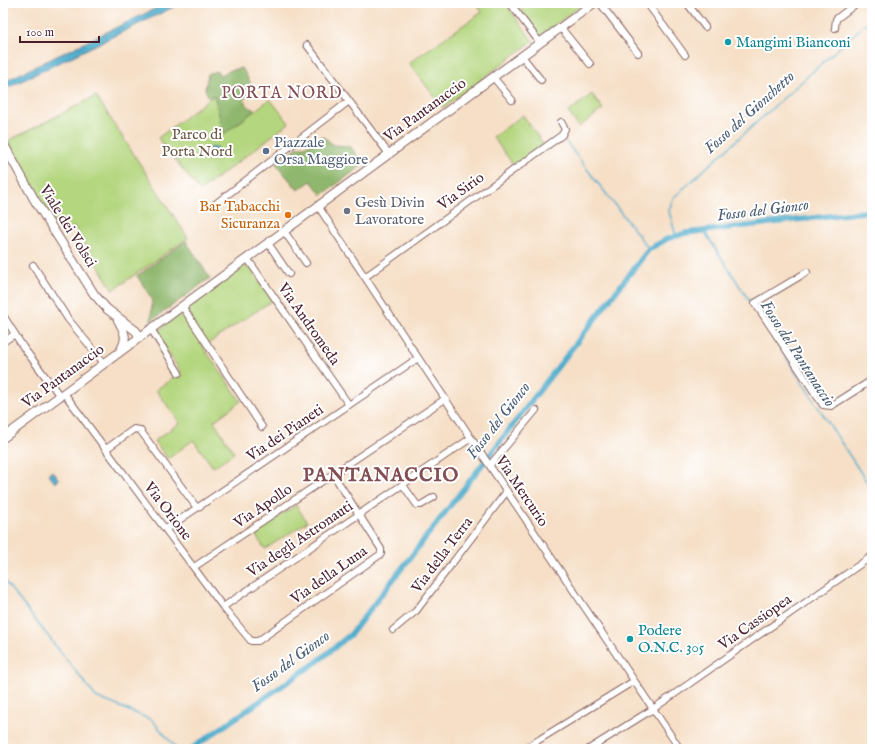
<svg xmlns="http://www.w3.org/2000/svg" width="875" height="752" font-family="'IM FELL English',serif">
	<rect width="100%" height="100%" fill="#fff"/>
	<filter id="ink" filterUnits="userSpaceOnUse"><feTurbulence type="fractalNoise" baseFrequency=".025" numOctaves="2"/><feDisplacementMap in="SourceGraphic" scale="8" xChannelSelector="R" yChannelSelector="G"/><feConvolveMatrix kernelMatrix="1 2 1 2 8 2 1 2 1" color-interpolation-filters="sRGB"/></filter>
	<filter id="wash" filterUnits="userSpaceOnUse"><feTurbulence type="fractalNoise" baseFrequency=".012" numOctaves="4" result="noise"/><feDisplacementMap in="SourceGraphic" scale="16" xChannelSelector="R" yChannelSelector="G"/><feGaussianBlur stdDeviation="0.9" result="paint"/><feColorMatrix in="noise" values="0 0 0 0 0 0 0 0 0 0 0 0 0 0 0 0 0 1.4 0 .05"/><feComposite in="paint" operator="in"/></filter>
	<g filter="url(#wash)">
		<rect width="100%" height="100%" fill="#f6dfc6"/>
		<path fill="#b4d67e" stroke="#7f7a54" d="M 476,3 L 505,3 L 533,41 L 443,108 L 409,63 L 482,12 Z
			M 516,3 L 585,3 L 540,36 Z
			M 592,94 L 603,109 L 579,127 L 568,112 Z
			M 214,95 L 224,134 L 270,99 L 289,123 L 200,191 L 158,138 Z
			M 96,96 L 188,238 L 113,290 L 74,227 L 62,234 L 38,196 L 8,141 Z
			M 523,115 L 544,145 L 515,167 L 493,137 Z
			M 247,264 L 273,300 L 203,347 L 241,401 L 214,421 L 234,453 L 213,467 L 193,440 L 168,459 L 154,441 L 180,423 L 156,390 L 181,372 L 155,333 Z
			M 296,505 L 307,522 L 265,549 L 254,533 Z"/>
		<path fill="#8fb76d" stroke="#6c6b4c" d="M 242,68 L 251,84 L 244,101 L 249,107 L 255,110 L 224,134 L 214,95 L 209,98 L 205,89 L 208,74 L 217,71 L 222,77 L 227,71 Z
			M 323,136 L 333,145 L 350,146 L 364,164 L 322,195 L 311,181 L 298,190 L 276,164 L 298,147 L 305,147 Z
			M 186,241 L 210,278 L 151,321 L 152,299 L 137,276 Z"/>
		<path fill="#4cabcb" stroke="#4b657b" d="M 167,3 L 182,3 L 3,90 L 3,82 Z
			M 217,147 L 219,154 L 212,160 L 206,149 Z
			M 53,471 L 59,480 L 55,483 L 48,474 Z"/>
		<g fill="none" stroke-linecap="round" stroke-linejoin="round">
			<path stroke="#4cabcb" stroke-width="1.5" d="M 566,142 L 649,249
				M 704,231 L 872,490
				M 676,236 L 669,211 L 673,198 L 872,18
				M 3,579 L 96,697 L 152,720 L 177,749"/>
			<path stroke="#4cabcb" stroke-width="5.5" d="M 191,749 L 318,661 L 351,634 L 649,249 L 667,239 L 686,233 L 872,211"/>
		</g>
	</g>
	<g filter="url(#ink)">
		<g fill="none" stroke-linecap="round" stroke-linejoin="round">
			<g stroke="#866261" stroke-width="8">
				<path id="street" d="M 510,3 L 540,43
					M 600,3 L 638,53
					M 647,3 L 685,55
					M 687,3 L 705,27
					M 561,28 L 590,64
					M 835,28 L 836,19 L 857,3
					M 307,45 L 389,154
					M 522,56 L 541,80
					M 493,77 L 512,100
					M 214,205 L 349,101
					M 318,206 L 471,438 L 680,749
					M 284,231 L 306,263
					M 268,243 L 289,274
					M 247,258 L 349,405
					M 33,265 L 68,319 L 104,363
					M 807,272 L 755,303 L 823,405 L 831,406 L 872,380
					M 365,277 L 562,135 L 565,129 L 561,122
					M 182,306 L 262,427
					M 3,315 L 23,347 L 60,396
					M 151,329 L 179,373
					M 3,342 L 15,334
					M 64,393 L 223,607 L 251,641 L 258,641 L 381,554 L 381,549 L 333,474
					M 106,449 L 134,429 L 140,430 L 197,508
					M 490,465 L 536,410
					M 403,485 L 417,505 L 421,505 L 434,497
					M 166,529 L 418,358
					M 194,567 L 445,399
					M 223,607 L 471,438
					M 393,630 L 416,611 L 507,491
					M 524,749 L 634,681
					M 589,749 L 653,709 L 872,556"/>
			</g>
			<g stroke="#866261" stroke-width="10">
				<path id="secondary" d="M 3,143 L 34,199 L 94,294 L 107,309 L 136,331 L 138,334 L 138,339
					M 118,320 C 125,332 128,339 120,351
					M 3,438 L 594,3"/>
			</g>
			<use href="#street" stroke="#fff" stroke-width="6"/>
			<use href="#secondary" stroke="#fff" stroke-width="8"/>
		</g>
	</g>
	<g fill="#0f9aa8" stroke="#fff" stroke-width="1.5">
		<circle cx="728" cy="42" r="4"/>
		<circle cx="630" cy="639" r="4"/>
	</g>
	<circle fill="#5c6f8a" stroke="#fff" stroke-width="1.5" cx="266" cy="151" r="4"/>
	<circle fill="#6b7280" stroke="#fff" stroke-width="1.5" cx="347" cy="211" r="4"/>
	<circle fill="#e8710a" stroke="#fff" stroke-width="1.5" cx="288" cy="215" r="4"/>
	<g text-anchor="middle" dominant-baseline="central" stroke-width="4" stroke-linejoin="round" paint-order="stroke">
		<g font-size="15" fill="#0d838f" stroke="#fff" text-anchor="start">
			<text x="736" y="42">Mangimi Bianconi</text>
			<text x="638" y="630">Podere<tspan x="638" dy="17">O.N.C. 305</tspan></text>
		</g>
		<g font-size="15" fill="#4a1f2b" stroke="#fff">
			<text transform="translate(425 110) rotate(-36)">Via Pantanaccio</text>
			<text transform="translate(461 191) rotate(-36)">Via Sirio</text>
			<text transform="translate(68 226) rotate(58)">Viale dei Volsci</text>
			<text transform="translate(309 324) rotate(55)">Via Andromeda</text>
			<text transform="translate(63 376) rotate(-36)">Via Pantanaccio</text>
			<text transform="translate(285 433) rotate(-34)">Via dei Pianeti</text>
			<text transform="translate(522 491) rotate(56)">Via Mercurio</text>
			<text transform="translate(263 506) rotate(-34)">Via Apollo</text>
			<text transform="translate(168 511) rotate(53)">Via Orione</text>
			<text transform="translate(300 539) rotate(-34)">Via degli Astronauti</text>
			<text transform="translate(442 555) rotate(-53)">Via della Terra</text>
			<text transform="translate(329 575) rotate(-35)">Via della Luna</text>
			<text transform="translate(755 622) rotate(-35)">Via Cassiopea</text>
		</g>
		<g font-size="15" fill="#6a5644" stroke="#fff">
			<text x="197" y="134">Parco di<tspan x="197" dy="17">Porta Nord</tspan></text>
		</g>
		<g font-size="15" fill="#4e5e75" stroke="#fff" text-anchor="start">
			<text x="274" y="142">Piazzale<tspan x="274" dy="17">Orsa Maggiore</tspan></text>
		</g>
		<g font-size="15" fill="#5b616d" stroke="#fff" text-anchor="start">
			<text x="355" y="202">Gesù Divin<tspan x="355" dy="17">Lavoratore</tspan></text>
		</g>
		<g font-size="15" fill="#c56008" stroke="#fff" text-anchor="end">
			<text x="280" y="206">Bar Tabacchi<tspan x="280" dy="17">Sicuranza</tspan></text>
		</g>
		<g font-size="16" letter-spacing="1" fill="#824e53" stroke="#fff">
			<text x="282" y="94">PORTA NORD</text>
		</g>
		<g font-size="16" font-style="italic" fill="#4b5e73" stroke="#fff">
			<text transform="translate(750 113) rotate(-42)">Fosso del Gionchetto</text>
			<text transform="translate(763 211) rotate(-7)">Fosso del Gionco</text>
			<text transform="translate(797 354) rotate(57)">Fosso del Pantanaccio</text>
			<text transform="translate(499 421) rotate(-52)">Fosso del Gionco</text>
			<text transform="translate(291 662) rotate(-36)">Fosso del Gionco</text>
		</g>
		<g font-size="19" font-weight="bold" letter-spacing="1" fill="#824e53" stroke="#fff">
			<text x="381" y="476">PANTANACCIO</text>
		</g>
	</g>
	<rect width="875" height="752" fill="none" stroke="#fff" stroke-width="16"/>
	<path d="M20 36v6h79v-6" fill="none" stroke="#4a1f2b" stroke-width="2"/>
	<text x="26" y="36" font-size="12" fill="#4a1f2b" stroke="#ffffff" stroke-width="3" paint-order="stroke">100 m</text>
</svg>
